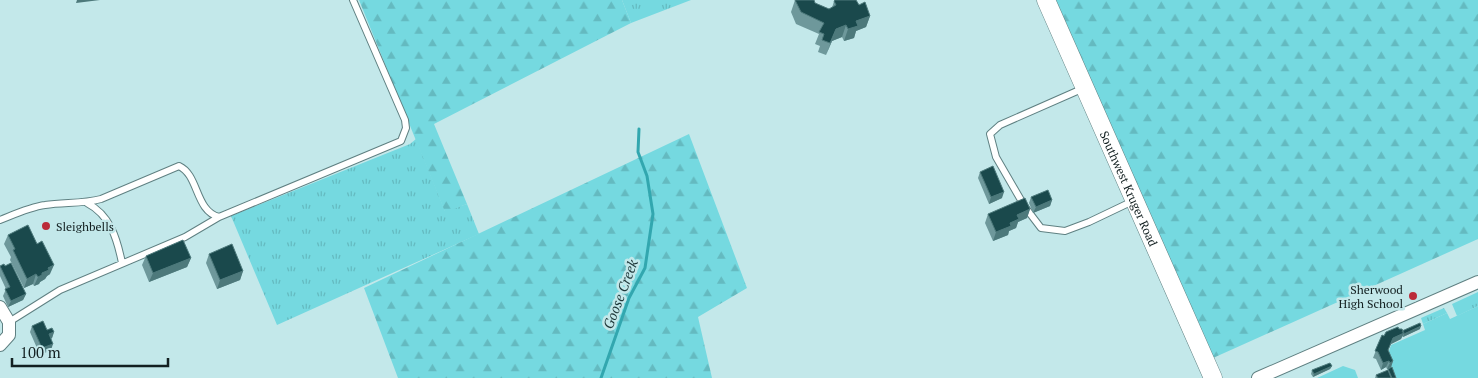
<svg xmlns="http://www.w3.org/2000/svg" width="1478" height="378" font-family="'PT Serif',serif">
	<defs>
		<pattern id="grass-tufts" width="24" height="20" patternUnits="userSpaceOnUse" patternTransform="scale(1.25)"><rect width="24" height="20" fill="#75d9e0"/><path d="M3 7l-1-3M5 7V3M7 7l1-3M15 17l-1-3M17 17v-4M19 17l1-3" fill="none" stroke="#64bac0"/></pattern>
		<pattern id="forest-firs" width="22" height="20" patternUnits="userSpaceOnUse" patternTransform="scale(1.25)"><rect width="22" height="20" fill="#75d9e0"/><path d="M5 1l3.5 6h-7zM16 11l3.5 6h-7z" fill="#64bac0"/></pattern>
	</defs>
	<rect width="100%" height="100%" fill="#c3e8ea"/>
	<path fill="url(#grass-tufts)" d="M 622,0 L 691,0 L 631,23 Z
		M 416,139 L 445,211 L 467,204 L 479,234 L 277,325 L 231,216 L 410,144 Z
		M 1478,292 L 1478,306 L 1457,316 L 1452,304 Z
		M 1444,308 L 1447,313 L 1423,324 L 1421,318 Z"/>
	<path fill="url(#forest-firs)" d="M 359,0 L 622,0 L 631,23 L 434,124 L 467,204 L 445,212 Z
		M 1056,0 L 1478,0 L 1478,239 L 1213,358 Z
		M 689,134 L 747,288 L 698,317 L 712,378 L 398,378 L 364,288 Z"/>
	<path fill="#75d9e0" d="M 1478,306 L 1478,378 L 1396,378 L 1387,357 L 1391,345 L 1425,330 L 1423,324 L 1447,313 L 1450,319 Z
		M 1343,366 L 1355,370 L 1358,378 L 1317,378 Z"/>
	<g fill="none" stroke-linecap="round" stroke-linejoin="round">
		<path stroke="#32a7af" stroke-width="3" d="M 601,378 L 629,298 L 645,268 L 653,214 L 647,176 L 638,152 L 639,129"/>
		<g stroke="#5f8082" stroke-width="8">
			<path id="lane" d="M 1084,88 L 1000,125 L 990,134 L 996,157 L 1025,207 L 1041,228 L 1065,231 L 1089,222 L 1133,201
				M 87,203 C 110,215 117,238 122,263
				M 0,220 C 15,214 30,207 45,205 C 64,202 82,204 101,199 L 179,166 C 199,175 195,211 219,217 L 401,141 L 406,128 L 405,120 L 353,0
				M 9,322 L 60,290 L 185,237 L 219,217"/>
		</g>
		<g stroke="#5f8082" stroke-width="14">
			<path id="street" d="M 0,307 L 9,322 L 9,335 L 0,345
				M 1258,378 L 1478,282"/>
		</g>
		<g stroke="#5f8082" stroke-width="19">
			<g id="secondary">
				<path id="s1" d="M 1046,0 L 1213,378"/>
			</g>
		</g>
		<use href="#lane" stroke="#fff" stroke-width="6"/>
		<use href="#street" stroke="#fff" stroke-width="12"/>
		<use href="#secondary" stroke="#fff" stroke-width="18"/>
	</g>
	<path fill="#6e989b" d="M 795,0 L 815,3 L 829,9 L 832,8 L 834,1 L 859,5 L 870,16 L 866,27 L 856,31 L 854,38 L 844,41 L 842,37 L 832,41 L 826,55 L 818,52 L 820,46 L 815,44 L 819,34 L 796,24 L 791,12 Z
		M 980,172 L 1002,198 L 989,204 L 978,178 Z
		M 1031,197 L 1052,200 L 1050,206 L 1033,213 L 1029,203 Z
		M 1030,209 L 1027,218 L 1018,222 L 1016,228 L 1009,231 L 1008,235 L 993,241 L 985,223 L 988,214 Z
		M 8,235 L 50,274 L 47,276 L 45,279 L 40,282 L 39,284 L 34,286 L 33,284 L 24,288 L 10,260 L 11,257 L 4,244 Z
		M 209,254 L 243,271 L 240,280 L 217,289 L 206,263 Z
		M 146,256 L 191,258 L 187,267 L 149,282 L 142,265 Z
		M 0,266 L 26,294 L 23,300 L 8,307 L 3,296 L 6,289 L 0,276 Z
		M 32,326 L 54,332 L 52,338 L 51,339 L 51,350 L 40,355 L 30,332 Z
		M 1399,329 L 1402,331 L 1420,329 L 1403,337 L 1402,336 L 1401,339 L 1391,344 L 1388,350 L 1393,361 L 1391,367 L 1396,378 L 1375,378 L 1376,375 L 1388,370 L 1388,369 L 1387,369 L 1386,367 L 1381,370 L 1376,359 L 1373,358 L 1382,335 L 1384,336 Z
		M 1332,366 L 1330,369 L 1313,377 L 1311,374 L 1312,370 Z"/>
	<path fill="#4d797b" d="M 77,0 L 100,0 L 76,3 Z
		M 870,16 L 866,27 L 856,31 L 854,38 L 844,41 L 848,29 L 856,21 Z
		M 846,25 L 842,37 L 832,41 L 826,55 L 836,29 Z
		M 1004,192 L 1002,198 L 989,204 L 991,197 Z
		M 1052,200 L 1050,206 L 1033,213 L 1036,207 Z
		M 1030,209 L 1027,218 L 1018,222 L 1016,228 L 1009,231 L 1008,235 L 993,241 L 996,232 L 1010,223 L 1017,215 Z
		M 191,258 L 187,267 L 149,282 L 153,273 Z
		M 54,265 L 50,274 L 47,276 L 45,279 L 40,282 L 39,284 L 34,286 L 38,277 L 48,268 Z
		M 243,271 L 240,280 L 217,289 L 220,280 Z
		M 36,274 L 33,284 L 24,288 L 27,279 Z
		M 26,294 L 23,300 L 8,307 L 11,301 Z
		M 1421,326 L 1420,329 L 1403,337 L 1404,334 Z
		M 54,332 L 52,338 L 46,340 L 49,334 Z
		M 1404,333 L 1401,339 L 1391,344 L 1393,338 Z
		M 53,344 L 51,350 L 40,355 L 42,348 Z
		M 1389,361 L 1386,367 L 1381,370 L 1383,363 Z
		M 1393,361 L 1391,367 L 1387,369 L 1390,363 Z
		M 1332,366 L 1330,369 L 1313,377 L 1314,374 Z"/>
	<path fill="#1a494c" stroke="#4d797b" d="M 795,0 L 814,0 L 815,3 L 829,9 L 836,5 L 834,1 L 835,0 L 856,0 L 859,5 L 865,2 L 870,16 L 856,21 L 858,26 L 848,29 L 846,25 L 836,29 L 830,43 L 822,40 L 824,34 L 819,32 L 824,23 L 801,12 Z
		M 993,166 L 1004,192 L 991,197 L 980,172 Z
		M 1048,190 L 1052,200 L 1036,207 L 1031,197 Z
		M 1025,198 L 1030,209 L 1017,215 L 1019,219 L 1010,223 L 1011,226 L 996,232 L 988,214 Z
		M 28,225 L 37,244 L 42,241 L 54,265 L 48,268 L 49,270 L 42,273 L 42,275 L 38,277 L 36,274 L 27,279 L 13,250 L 15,249 L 8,235 Z
		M 183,240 L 191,258 L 153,273 L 146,256 Z
		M 232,244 L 243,271 L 220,280 L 209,254 Z
		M 11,263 L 26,294 L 11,301 L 5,289 L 10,287 L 0,266 L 4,264 L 5,266 Z
		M 43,321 L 47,330 L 52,328 L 54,332 L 49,334 L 53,344 L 42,348 L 32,326 Z
		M 1420,323 L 1421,326 L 1404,334 L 1402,331 Z
		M 1398,327 L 1399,329 L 1402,329 L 1404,333 L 1393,338 L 1388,350 L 1393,361 L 1390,363 L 1389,361 L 1383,363 L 1378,352 L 1375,351 L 1382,335 L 1384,336 L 1386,332 Z
		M 1330,363 L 1332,366 L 1314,374 L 1312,370 Z
		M 1392,367 L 1396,378 L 1392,378 L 1388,369 Z
		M 1388,370 L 1391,378 L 1378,378 L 1376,375 Z"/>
	<g fill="#bb2b39" stroke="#c3e8ea" stroke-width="2">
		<circle cx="46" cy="226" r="5"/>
		<circle cx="1413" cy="296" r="5"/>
	</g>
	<g text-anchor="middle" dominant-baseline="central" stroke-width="5" stroke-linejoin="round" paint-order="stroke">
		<g font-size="12" fill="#132021" stroke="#c3e8ea">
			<text stroke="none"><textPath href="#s1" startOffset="206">Southwest Kruger Road</textPath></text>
		</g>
		<g font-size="12" fill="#132021" stroke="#c3e8ea" text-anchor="start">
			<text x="56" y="226">Sleighbells</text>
			<text x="1403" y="289" text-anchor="end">Sherwood<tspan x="1403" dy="14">High School</tspan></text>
		</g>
		<g font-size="14" font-style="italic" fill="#1d3638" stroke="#c3e8ea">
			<text transform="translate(620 294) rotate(-69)">Goose Creek</text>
		</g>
	</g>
	<path d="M12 358v8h156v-8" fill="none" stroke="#132021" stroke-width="2.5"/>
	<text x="20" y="358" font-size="15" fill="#132021" stroke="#c3e8ea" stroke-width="4" paint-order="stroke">100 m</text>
</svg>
